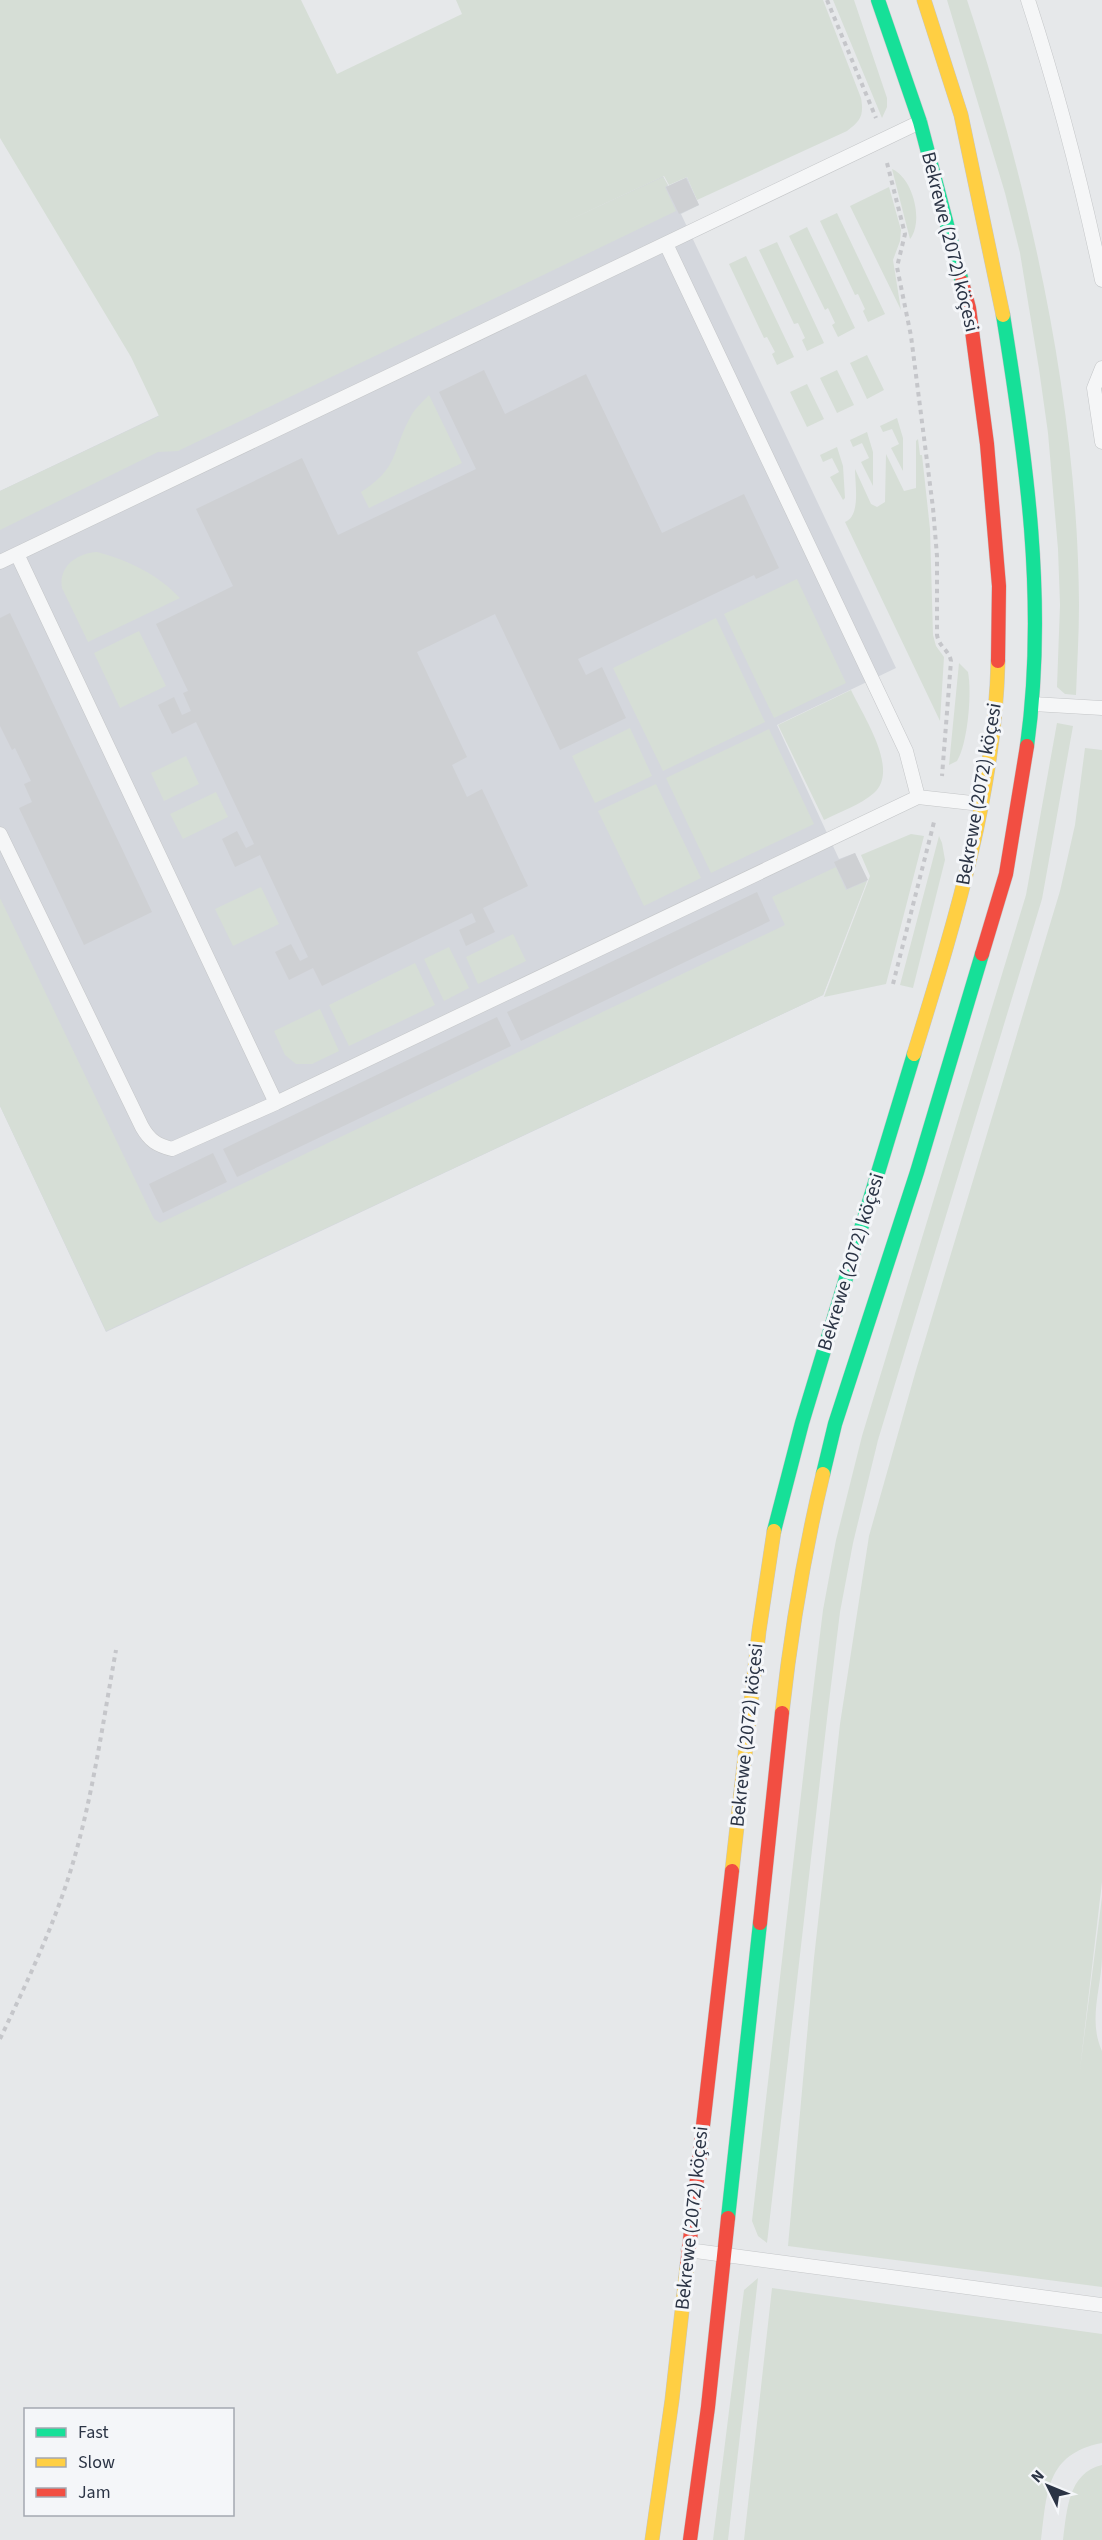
<svg xmlns="http://www.w3.org/2000/svg" width="1102" height="2540" font-family="'Source Sans 3',sans-serif">
	<rect width="100%" height="100%" fill="#e6e8ea"/>
	<path fill="#d4d7dd" d="M 663,176 L 668,186 L 687,177 L 699,205 L 681,214 L 896,668 L 777,725 L 839,859 L 855,853 L 867,880 L 823,995 L 106,1332 L 0,1106 L 0,491 Z"/>
	<path fill="#d6ded6" d="M 0,0 L 301,0 L 337,74 L 462,14 L 456,0 L 823,0 L 861,98 C 864,115 861,121 847,131 L 697,200 L 687,177 L 669,185 L 664,176 L 561,224 L 663,177 L 668,185 L 665,187 L 676,211 L 178,451 L 158,452 L 0,530 L 0,491 L 159,416 L 131,357 L 0,138 Z
		M 833,0 L 854,0 L 887,98 L 887,107 L 882,118 Z
		M 947,0 L 967,0 C 1030,189 1078,404 1079,605 C 1079,635 1077,665 1076,695 L 1065,694 L 1057,687 L 1060,605 L 1058,549 L 1048,433 L 1039,369 L 1020,253 L 1005,193 Z
		M 892,169 C 913,178 924,221 910,239 Z
		M 889,187 L 901,230 L 900,241 L 893,260 L 901,310 L 850,206 Z
		M 837,213 L 885,314 L 868,322 L 863,311 L 865,309 L 858,294 L 855,295 L 820,221 Z
		M 807,227 L 855,328 L 838,337 L 832,325 L 835,323 L 828,308 L 825,310 L 789,236 Z
		M 777,242 L 824,343 L 807,351 L 802,340 L 805,338 L 798,323 L 794,324 L 759,250 Z
		M 746,256 L 794,357 L 777,365 L 772,354 L 775,352 L 767,337 L 764,338 L 729,264 Z
		M 867,355 L 884,390 L 867,399 L 850,363 Z
		M 837,370 L 854,405 L 837,413 L 820,378 Z
		M 807,384 L 824,419 L 807,427 L 790,392 Z
		M 429,395 L 462,463 L 369,508 L 361,492 C 400,467 391,452 411,416 C 415,408 423,402 429,395 Z
		M 897,418 L 903,438 L 903,471 L 891,448 L 899,444 L 892,429 L 883,432 L 880,426 Z
		M 867,432 L 873,452 L 873,486 L 861,462 L 869,458 L 862,443 L 853,447 L 850,440 Z
		M 918,439 L 920,455 L 922,455 L 930,529 L 933,635 L 936,646 L 944,657 L 940,721 L 845,522 C 861,516 855,484 855,469 L 871,504 L 877,507 L 885,502 L 886,454 L 904,491 L 916,488 L 916,441 Z
		M 837,447 L 843,466 L 845,498 L 843,500 L 830,477 L 839,472 L 832,458 L 823,462 L 820,455 Z
		M 97,552 C 130,561 157,574 180,598 L 88,642 L 62,588 C 58,566 78,553 97,552 Z
		M 797,579 L 846,683 L 774,718 L 724,614 Z
		M 716,618 L 765,722 L 663,771 L 613,668 Z
		M 139,631 L 166,686 L 120,708 L 94,653 Z
		M 959,663 L 968,672 C 972,692 968,743 957,761 L 949,765 Z
		M 851,690 C 863,716 900,770 874,793 C 860,805 840,812 824,820 L 778,725 Z
		M 1057,723 L 1073,726 L 1042,899 L 878,1440 L 853,1543 L 840,1612 L 828,1710 L 767,2243 L 758,2236 L 752,2221 L 811,1708 L 823,1610 L 836,1540 L 862,1436 L 1026,895 Z
		M 630,728 L 652,776 L 595,803 L 572,756 Z
		M 769,729 L 814,824 L 711,873 L 666,778 Z
		M 1085,748 L 1102,750 L 1102,1882 L 1080,2069 L 1102,1897 C 1102,1917 1102,1938 1102,1958 C 1101,1989 1088,2021 1102,2051 L 1102,2287 L 788,2246 L 814,1958 L 840,1724 L 869,1536 L 916,1370 L 1060,891 L 1075,825 Z
		M 186,756 L 199,784 L 164,801 L 151,773 Z
		M 656,784 L 701,878 L 644,906 L 598,811 Z
		M 216,792 L 228,817 L 183,839 L 170,814 Z
		M 911,834 L 924,836 L 886,984 L 824,997 L 870,876 L 861,855 Z
		M 939,836 L 942,843 L 945,860 L 913,988 L 900,985 Z
		M 836,867 L 846,890 L 867,881 L 823,995 L 106,1331 L 0,1106 L 0,898 L 154,1219 L 160,1223 L 785,925 L 772,897 Z
		M 261,887 L 279,924 L 233,946 L 215,909 Z
		M 513,934 L 526,961 L 478,984 L 466,957 Z
		M 449,947 L 469,988 L 444,1001 L 424,959 Z
		M 415,963 L 435,1005 L 349,1046 L 329,1005 Z
		M 320,1009 L 339,1051 L 312,1064 L 296,1064 L 285,1055 L 274,1031 Z
		M 758,2278 L 728,2540 L 713,2540 L 744,2290 Z
		M 772,2288 L 1102,2334 L 1102,2443 C 1046,2454 1047,2492 1041,2540 L 744,2540 Z
		M 1102,2465 L 1102,2540 L 1063,2540 C 1067,2510 1068,2473 1102,2465 Z"/>
	<path fill="#ced0d3" d="M 686,178 L 699,205 L 679,214 L 666,187 Z
		M 484,370 L 505,414 L 586,374 L 662,533 L 744,494 L 779,568 L 756,579 L 754,575 L 578,659 L 586,675 L 602,667 L 626,718 L 560,750 L 495,614 L 417,652 L 467,757 L 452,765 L 467,797 L 482,789 L 528,886 L 483,908 L 495,932 L 466,946 L 459,930 L 476,922 L 472,913 L 322,986 L 313,968 L 289,980 L 275,952 L 291,944 L 300,961 L 308,957 L 260,855 L 235,867 L 222,839 L 237,831 L 246,848 L 254,844 L 196,722 L 172,734 L 158,705 L 174,697 L 182,715 L 191,711 L 183,693 L 188,691 L 156,624 L 233,586 L 196,509 L 302,458 L 338,535 L 476,469 L 439,392 Z
		M 10,613 L 152,912 L 84,945 L 19,808 L 32,802 L 24,784 L 31,781 L 15,748 L 12,750 L 0,726 L 0,618 Z
		M 855,853 L 868,880 L 847,889 L 834,862 Z
		M 757,892 L 770,921 L 521,1041 L 507,1012 Z
		M 497,1017 L 511,1046 L 237,1177 L 223,1149 Z
		M 213,1153 L 227,1182 L 163,1213 L 149,1184 Z"/>
	<g fill="none" stroke-linecap="round" stroke-linejoin="round">
		<g stroke="#c4c6c8" stroke-width="15">
			<path id="lane" d="M 1028,0 C 1058,92 1082,185 1102,280
				M 666,244 L 906,751 L 918,797 L 981,804
				M 1102,368 L 1094,388 L 1102,442
				M 17,554 L 276,1103
				M 0,562 L 920,122
				M 1033,704 L 1102,708
				M 0,834 L 142,1127 C 150,1141 157,1145 172,1149 L 276,1103 L 918,797
				M 688,2250 L 1102,2305"/>
		</g>
		<g stroke="#c4c6c8" stroke-width="15">
			<path id="fast" d="M 878,0 L 920,122 L 962,282
				M 1003,315 C 1026,457 1047,602 1027,746
				M 823,1474 L 835,1424 L 917,1172 L 982,954
				M 774,1531 L 802,1423 L 914,1054
				M 728,2218 L 760,1923"/>
		</g>
		<g stroke="#c4c6c8" stroke-width="15">
			<path id="slow" d="M 924,0 L 961,115 L 1003,315
				M 914,1054 C 953,927 995,795 998,661
				M 782,1713 C 791,1632 804,1553 823,1474
				M 732,1871 L 759,1631 L 774,1531
				M 652,2540 L 672,2400 L 687,2266"/>
		</g>
		<g stroke="#c4c6c8" stroke-width="15">
			<path id="jam" d="M 962,282 L 969,308 L 987,444 L 999,586 L 998,661
				M 982,954 L 1006,874 L 1027,746
				M 760,1923 L 782,1713
				M 687,2266 L 732,1871
				M 690,2540 L 708,2407 L 728,2218"/>
		</g>
		<path stroke="#c5c6ca" stroke-width="4" stroke-dasharray="4.5 4.5" stroke-linecap="butt" d="M 827,0 L 876,118
			M 887,163 L 905,234 L 897,267 L 911,336 L 933,508 L 937,556 L 937,635 C 939,647 949,650 951,661 L 942,776
			M 893,984 L 934,822
			M 0,2039 C 27,1982 54,1926 72,1866 C 93,1796 103,1721 116,1650"/>
		<use href="#lane" stroke="#f5f6f7" stroke-width="14"/>
		<use href="#fast" stroke="#16e098" stroke-width="14"/>
		<use href="#slow" stroke="#ffcf43" stroke-width="14"/>
		<use href="#jam" stroke="#f24e42" stroke-width="14"/>
	</g>
	<g text-anchor="middle" dominant-baseline="central" stroke-width="6" stroke-linejoin="round" paint-order="stroke">
		<g font-size="20" fill="#2b3445" stroke="#f4f6f9">
			<text transform="translate(950 242) rotate(76)">Bekrewe (2072) köçesi</text>
			<text transform="translate(979 794) rotate(-80)">Bekrewe (2072) köçesi</text>
			<text transform="translate(851 1262) rotate(-73)">Bekrewe (2072) köçesi</text>
			<text transform="translate(747 1735) rotate(-84)">Bekrewe (2072) köçesi</text>
			<text transform="translate(692 2218) rotate(-84)">Bekrewe (2072) köçesi</text>
		</g>
	</g>
	<rect x="24" y="2408" width="210" height="108" fill="#f4f6f9" stroke="#a4a8b1" stroke-width="1.5"/>
	<rect x="36" y="2428" width="30" height="9" fill="#16e098" stroke="#a4a8b1" stroke-width="1.5"/>
	<text x="78" y="2438" font-size="18" fill="#2b3445">Fast</text>
	<rect x="36" y="2458" width="30" height="9" fill="#ffcf43" stroke="#a4a8b1" stroke-width="1.5"/>
	<text x="78" y="2468" font-size="18" fill="#2b3445">Slow</text>
	<rect x="36" y="2488" width="30" height="9" fill="#f24e42" stroke="#a4a8b1" stroke-width="1.5"/>
	<text x="78" y="2498" font-size="18" fill="#2b3445">Jam</text>
	<g transform="translate(1048 2486) rotate(313)" stroke="#f4f6f9" stroke-width="4.5" paint-order="stroke">
	<path d="M0-4.5L10 22L0 15L-10 22Z" fill="#2b3445"/>
	<text y="-9" font-size="16" font-weight="bold" text-anchor="middle" fill="#2b3445">N</text>
	</g>
</svg>
